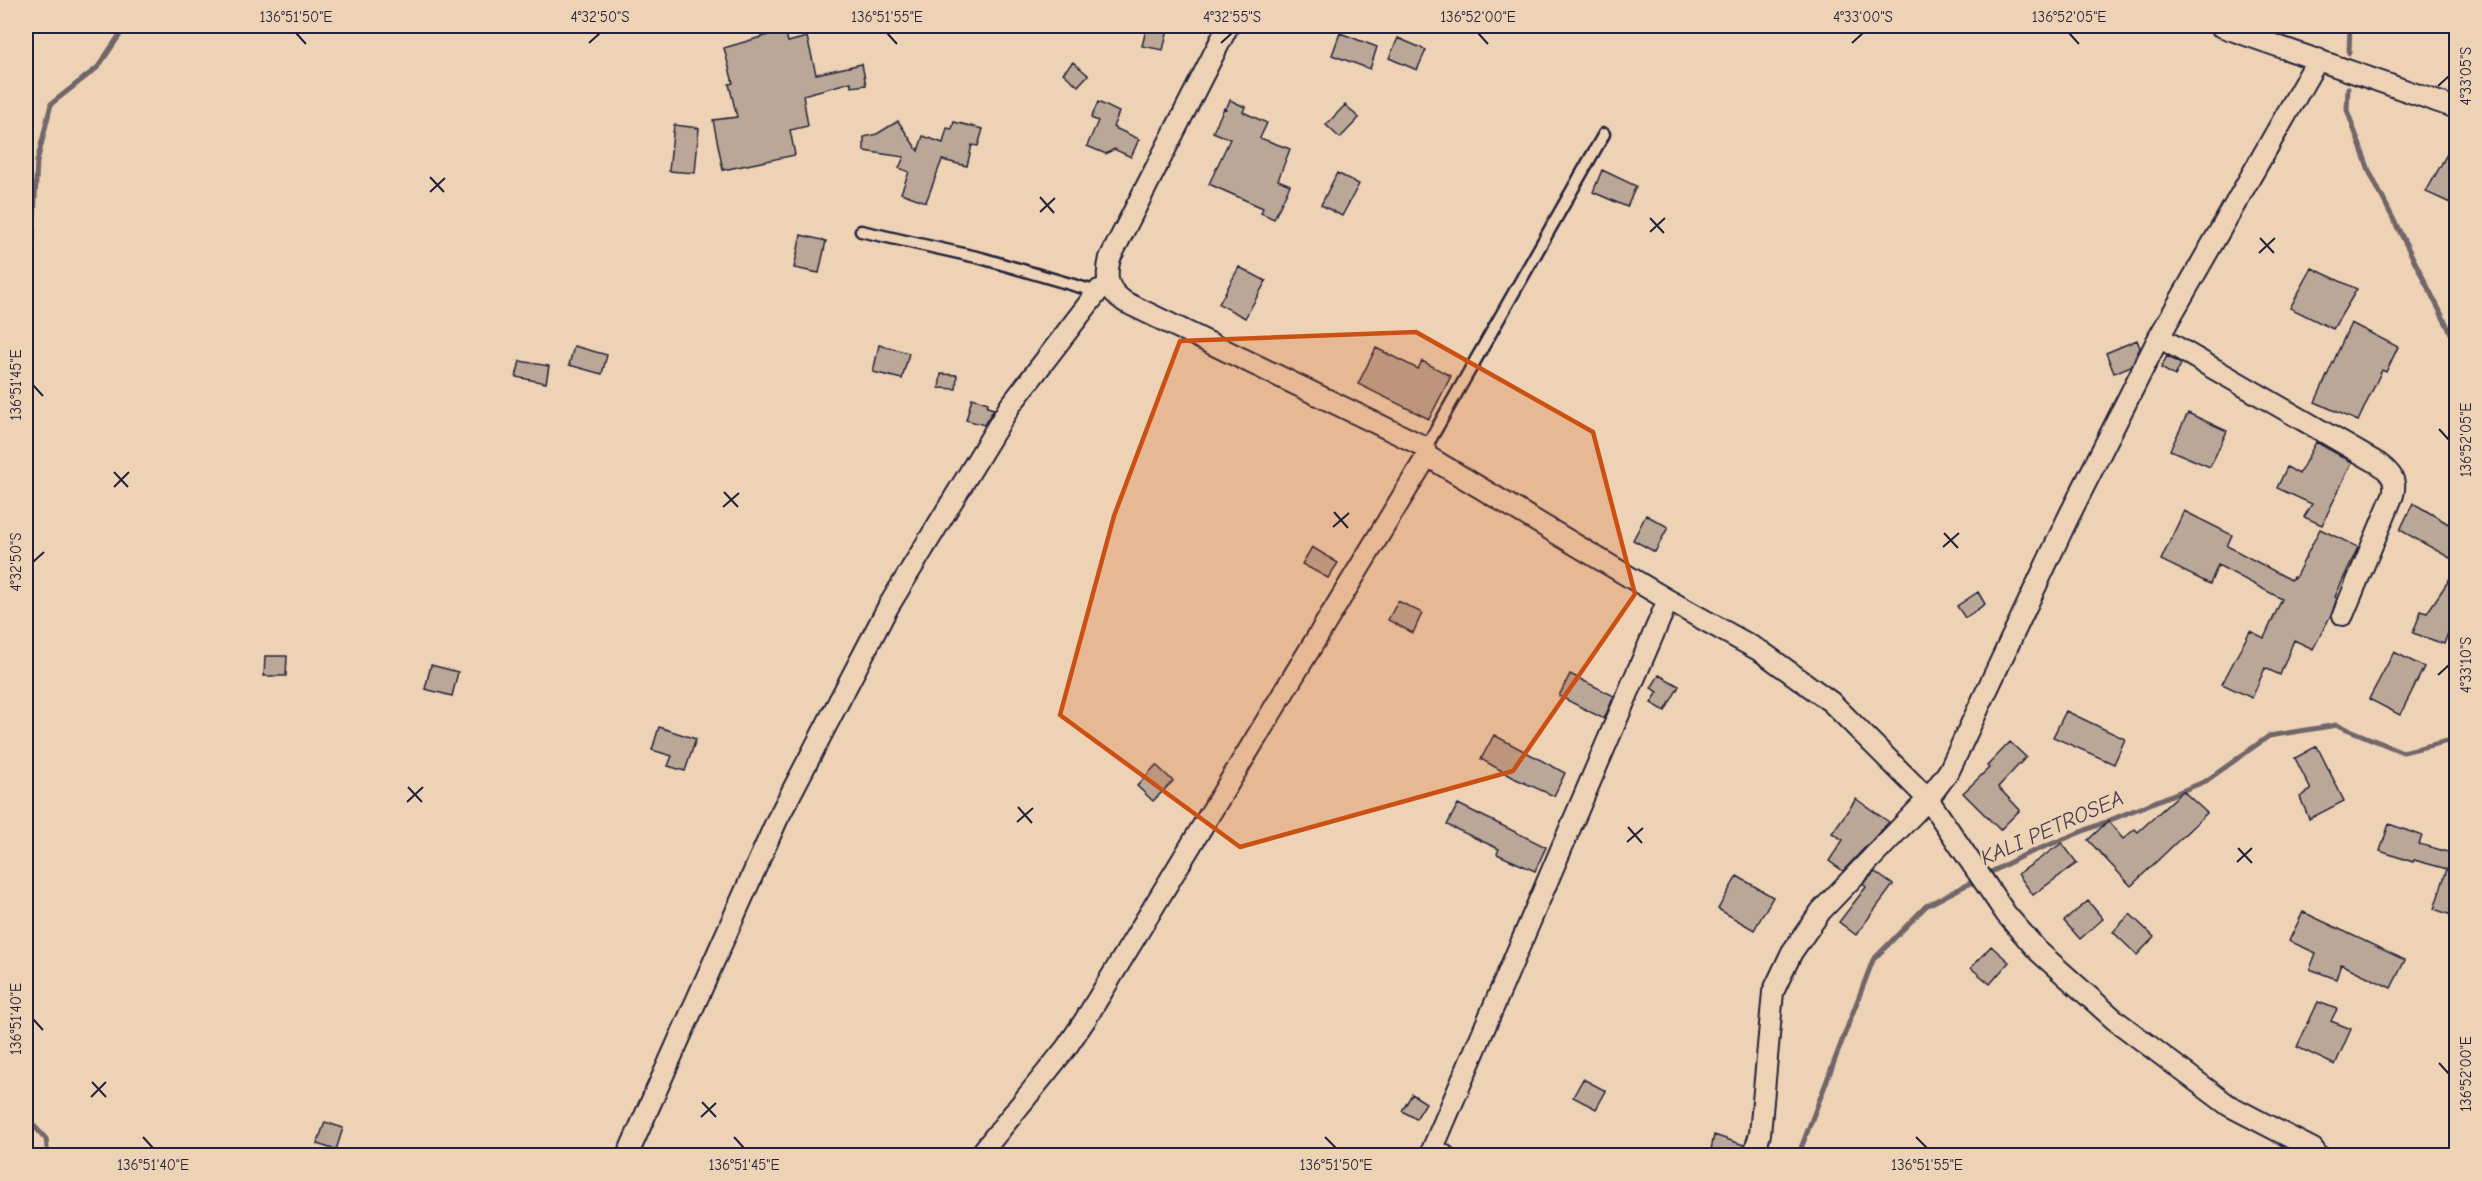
<svg xmlns="http://www.w3.org/2000/svg" width="2482" height="1181" font-family="'Comic Neue',sans-serif">
	<rect width="100%" height="100%" fill="#eed2b5"/>
	<filter id="ink" filterUnits="userSpaceOnUse"><feTurbulence type="fractalNoise" baseFrequency=".0167" numOctaves="2"/><feDisplacementMap in="SourceGraphic" scale="12" xChannelSelector="R" yChannelSelector="G"/><feConvolveMatrix kernelMatrix="1 2 1 2 8 2 1 2 1" color-interpolation-filters="sRGB"/></filter>
	<g filter="url(#ink)">
		<g fill="none" stroke-linecap="round" stroke-linejoin="round">
			<path stroke="#71666a" stroke-width="5" d="M 2349,53 L 2350,26
				M 2348,88 L 2347,110 L 2370,173 L 2456,343
				M 26,367 L 37,162 L 51,104 L 98,67 L 123,30 L 124,26
				M 26,1117 L 46,1139 L 48,1156
				M 1798,1156 L 1873,960 L 1926,906 L 2022,856 L 2206,781 L 2269,736 L 2337,725 L 2403,752 L 2456,739"/>
		</g>
		<path fill="#bba797" stroke="#22223b" stroke-width="1.5" d="M 1147,26 L 1169,26 L 1163,50 L 1142,46 Z
			M 785,30 L 788,42 L 807,37 L 816,74 L 862,64 L 866,85 L 851,87 L 851,82 L 803,95 L 808,126 L 790,130 L 795,155 L 723,170 L 713,120 L 737,117 L 729,84 L 733,83 L 724,48 Z
			M 1340,33 L 1377,47 L 1370,69 L 1332,55 Z
			M 1398,38 L 1426,50 L 1417,70 L 1389,58 Z
			M 1073,62 L 1088,75 L 1078,86 L 1063,73 Z
			M 1230,100 L 1245,107 L 1243,112 L 1267,123 L 1260,138 L 1290,149 L 1278,180 L 1290,185 L 1274,219 L 1261,213 L 1263,208 L 1209,184 L 1230,139 L 1213,132 L 1224,108 L 1226,109 Z
			M 1098,102 L 1119,112 L 1113,127 L 1139,139 L 1131,157 L 1114,149 L 1106,154 L 1087,146 L 1098,121 L 1091,118 Z
			M 1345,105 L 1359,118 L 1340,138 L 1326,125 Z
			M 898,121 L 918,151 L 923,136 L 943,143 L 947,128 L 952,129 L 954,122 L 983,129 L 978,146 L 972,145 L 967,166 L 942,160 L 926,202 L 901,193 L 909,172 L 899,168 L 904,157 L 864,151 L 864,137 L 877,134 Z
			M 674,125 L 699,128 L 695,173 L 669,171 Z
			M 2457,136 L 2457,206 L 2426,192 Z
			M 1602,170 L 1636,186 L 1627,207 L 1593,192 Z
			M 1337,173 L 1359,184 L 1342,216 L 1321,205 Z
			M 801,235 L 826,241 L 819,273 L 794,268 Z
			M 1239,267 L 1266,281 L 1245,318 L 1219,304 Z
			M 2312,268 L 2357,289 L 2333,329 L 2290,308 Z
			M 2351,323 L 2398,347 L 2386,372 L 2382,370 L 2358,421 L 2315,402 Z
			M 2137,340 L 2140,348 L 2131,366 L 2114,373 L 2106,353 Z
			M 879,345 L 909,353 L 902,379 L 873,372 Z
			M 574,346 L 607,355 L 602,374 L 569,365 Z
			M 1376,348 L 1418,369 L 1422,361 L 1451,376 L 1429,419 L 1358,384 Z
			M 2167,356 L 2181,364 L 2175,376 L 2161,368 Z
			M 520,361 L 549,366 L 546,383 L 516,377 Z
			M 941,374 L 957,375 L 956,389 L 939,388 Z
			M 972,398 L 988,403 L 987,407 L 994,409 L 984,425 L 966,420 Z
			M 2188,413 L 2227,431 L 2210,467 L 2170,450 Z
			M 2316,442 L 2352,462 L 2322,525 L 2304,517 L 2312,504 L 2277,488 L 2287,467 L 2299,474 Z
			M 2413,503 L 2457,529 L 2457,562 L 2400,530 Z
			M 2184,511 L 2232,535 L 2227,546 L 2291,580 L 2293,577 L 2295,578 L 2320,529 L 2358,547 L 2335,597 L 2337,598 L 2332,613 L 2313,649 L 2294,640 L 2280,675 L 2265,668 L 2252,698 L 2222,684 L 2250,631 L 2264,638 L 2282,599 L 2218,565 L 2210,584 L 2161,560 Z
			M 1646,515 L 1668,527 L 1655,552 L 1633,540 Z
			M 1312,547 L 1338,563 L 1328,578 L 1302,564 Z
			M 2457,568 L 2457,609 L 2444,644 L 2413,633 L 2421,611 L 2427,613 Z
			M 1978,592 L 1985,604 L 1965,618 L 1957,606 Z
			M 1398,601 L 1422,613 L 1413,633 L 1388,620 Z
			M 2394,652 L 2424,667 L 2400,715 L 2369,699 Z
			M 265,656 L 287,656 L 286,676 L 264,676 Z
			M 431,665 L 458,672 L 452,696 L 425,689 Z
			M 1570,674 L 1614,696 L 1604,719 L 1559,696 Z
			M 1659,675 L 1679,686 L 1665,711 L 1651,703 L 1658,692 L 1651,688 Z
			M 2066,711 L 2125,739 L 2114,764 L 2053,737 Z
			M 659,727 L 696,739 L 685,771 L 668,766 L 672,756 L 652,750 Z
			M 1494,735 L 1565,773 L 1554,796 L 1516,779 L 1481,759 Z
			M 2010,742 L 2026,757 L 1998,787 L 2020,810 L 2000,830 L 1963,793 L 1989,768 L 1987,766 Z
			M 2317,746 L 2344,801 L 2309,819 L 2300,797 L 2311,790 L 2295,758 Z
			M 1156,765 L 1173,781 L 1153,801 L 1137,786 Z
			M 2183,791 L 2207,813 L 2131,886 L 2088,840 L 2108,821 L 2123,839 L 2135,829 L 2138,832 Z
			M 1856,799 L 1889,822 L 1843,871 L 1829,861 L 1843,840 L 1832,833 Z
			M 1458,804 L 1546,847 L 1535,871 L 1497,854 L 1499,849 L 1447,825 Z
			M 2389,824 L 2422,836 L 2419,844 L 2452,853 L 2454,849 L 2457,850 L 2457,917 L 2434,909 L 2447,869 L 2414,860 L 2413,862 L 2380,851 Z
			M 2062,843 L 2077,863 L 2033,895 L 2018,874 Z
			M 1875,872 L 1893,885 L 1856,935 L 1839,922 L 1866,887 L 1863,884 Z
			M 1737,876 L 1773,897 L 1754,930 L 1718,909 Z
			M 2088,901 L 2103,919 L 2080,939 L 2064,921 Z
			M 2303,912 L 2405,960 L 2391,988 L 2341,964 L 2336,979 L 2310,969 L 2316,953 L 2289,941 Z
			M 2130,914 L 2154,937 L 2137,955 L 2113,932 Z
			M 1991,946 L 2009,962 L 1990,984 L 1971,968 Z
			M 2318,1002 L 2337,1009 L 2331,1021 L 2351,1029 L 2335,1065 L 2297,1047 Z
			M 1583,1079 L 1606,1091 L 1596,1109 L 1573,1097 Z
			M 1412,1094 L 1426,1103 L 1416,1119 L 1402,1111 Z
			M 325,1122 L 343,1128 L 336,1150 L 317,1144 Z
			M 1714,1135 L 1744,1145 L 1741,1155 L 1710,1155 Z"/>
		<g fill="none" stroke-linecap="round" stroke-linejoin="round">
			<g stroke="#22223b" stroke-width="15">
				<path id="service" d="M 861,231 L 981,258 L 1094,291 L 1100,290
					M 1425,449 L 1604,134"/>
			</g>
			<g stroke="#22223b" stroke-width="24">
				<path id="minor" d="M 2220,26 L 2456,108
					M 2159,337 L 2379,464 C 2391,473 2397,480 2393,495 L 2343,615
					M 1427,456 L 1668,600 L 1762,652 L 1831,702 L 1928,799 L 2006,914 L 2038,951 L 2115,1020 L 2228,1105 L 2313,1149 L 2318,1156
					M 627,1156 L 777,820 L 888,607 L 1010,406 L 1099,290
					M 979,1156 L 1066,1048 L 1085,1020 L 1427,456 L 1425,449 L 1421,445 L 1125,302 C 1107,290 1105,278 1110,258 L 1228,26
					M 1445,1156 L 1433,1148 L 1668,600
					M 1753,1156 L 1760,1134 L 1773,992 L 1792,952 L 1821,911 L 1928,799 L 1949,771 L 2067,520 L 2159,337 L 2318,59"/>
			</g>
			<use href="#service" stroke="#eed2b5" stroke-width="10"/>
			<use href="#minor" stroke="#eed2b5" stroke-width="20"/>
		</g>
	</g>
	<path fill="#ca5113" fill-opacity="0.2" stroke="#ca5113" stroke-width="4.5" stroke-linejoin="round" d="M 1416,332 L 1593,432 L 1635,594 L 1513,771 L 1240,847 L 1060,715 L 1114,516 L 1180,341 Z"/>
	<path fill="none" stroke="#22223b" stroke-width="2" d="M 296,33 L 306,44M 887,33 L 897,44M 1478,33 L 1488,44M 2069,33 L 2079,44M 589,43 L 600,33M 1221,43 L 1232,33M 1852,43 L 1863,33M 2438,86 L 2449,76M 430,177 L 444,192M 430,192 L 445,178M 1040,197 L 1054,213M 1040,212 L 1055,198M 1650,218 L 1664,233M 1650,232 L 1665,218M 2260,238 L 2274,253M 2259,253 L 2275,238M 33,385 L 43,396M 2439,429 L 2449,440M 114,472 L 128,487M 114,487 L 129,472M 724,492 L 738,507M 723,507 L 739,493M 1334,512 L 1348,528M 1333,527 L 1349,513M 1944,533 L 1958,548M 1943,547 L 1959,533M 33,562 L 44,552M 2438,675 L 2449,665M 408,787 L 422,802M 407,802 L 423,787M 1018,807 L 1032,823M 1017,822 L 1033,808M 1628,827 L 1642,843M 1627,842 L 1643,828M 2238,848 L 2252,863M 2237,862 L 2252,848M 33,1019 L 43,1030M 2439,1063 L 2449,1074M 92,1082 L 106,1097M 91,1097 L 106,1082M 702,1102 L 716,1117M 701,1117 L 716,1103M 143,1137 L 153,1148M 734,1137 L 744,1148M 1325,1137 L 1336,1148M 1916,1137 L 1927,1148"/>
	<g text-anchor="middle" dominant-baseline="central" stroke-width="5" stroke-linejoin="round" paint-order="stroke">
		<g font-size="22" font-style="italic" fill="#433e4e" stroke="#eed2b5">
			<text transform="translate(2052 828) rotate(-24)">KALI PETROSEA</text>
		</g>
	</g>
	<rect width="2482" height="1181" fill="none" stroke="#eed2b5" stroke-width="66"/>
	<rect x="33" y="33" width="2416" height="1115" fill="none" stroke="#22223b" stroke-width="2"/>
	<g font-size="15" text-anchor="middle" fill="#22223b">
		<text x="296" y="22">136°51'50"E</text>
		<text x="600" y="22">4°32'50"S</text>
		<text x="887" y="22">136°51'55"E</text>
		<text x="1232" y="22">4°32'55"S</text>
		<text x="1478" y="22">136°52'00"E</text>
		<text x="1863" y="22">4°33'00"S</text>
		<text x="2069" y="22">136°52'05"E</text>
		<text transform="translate(2466 76) rotate(-90)" y="5">4°33'05"S</text>
		<text transform="translate(16 385) rotate(-90)" y="5">136°51'45"E</text>
		<text transform="translate(2466 440) rotate(-90)" y="5">136°52'05"E</text>
		<text transform="translate(16 562) rotate(-90)" y="5">4°32'50"S</text>
		<text transform="translate(2466 665) rotate(-90)" y="5">4°33'10"S</text>
		<text transform="translate(16 1019) rotate(-90)" y="5">136°51'40"E</text>
		<text transform="translate(2466 1074) rotate(-90)" y="5">136°52'00"E</text>
		<text x="153" y="1170">136°51'40"E</text>
		<text x="744" y="1170">136°51'45"E</text>
		<text x="1336" y="1170">136°51'50"E</text>
		<text x="1927" y="1170">136°51'55"E</text>
	</g>
</svg>
